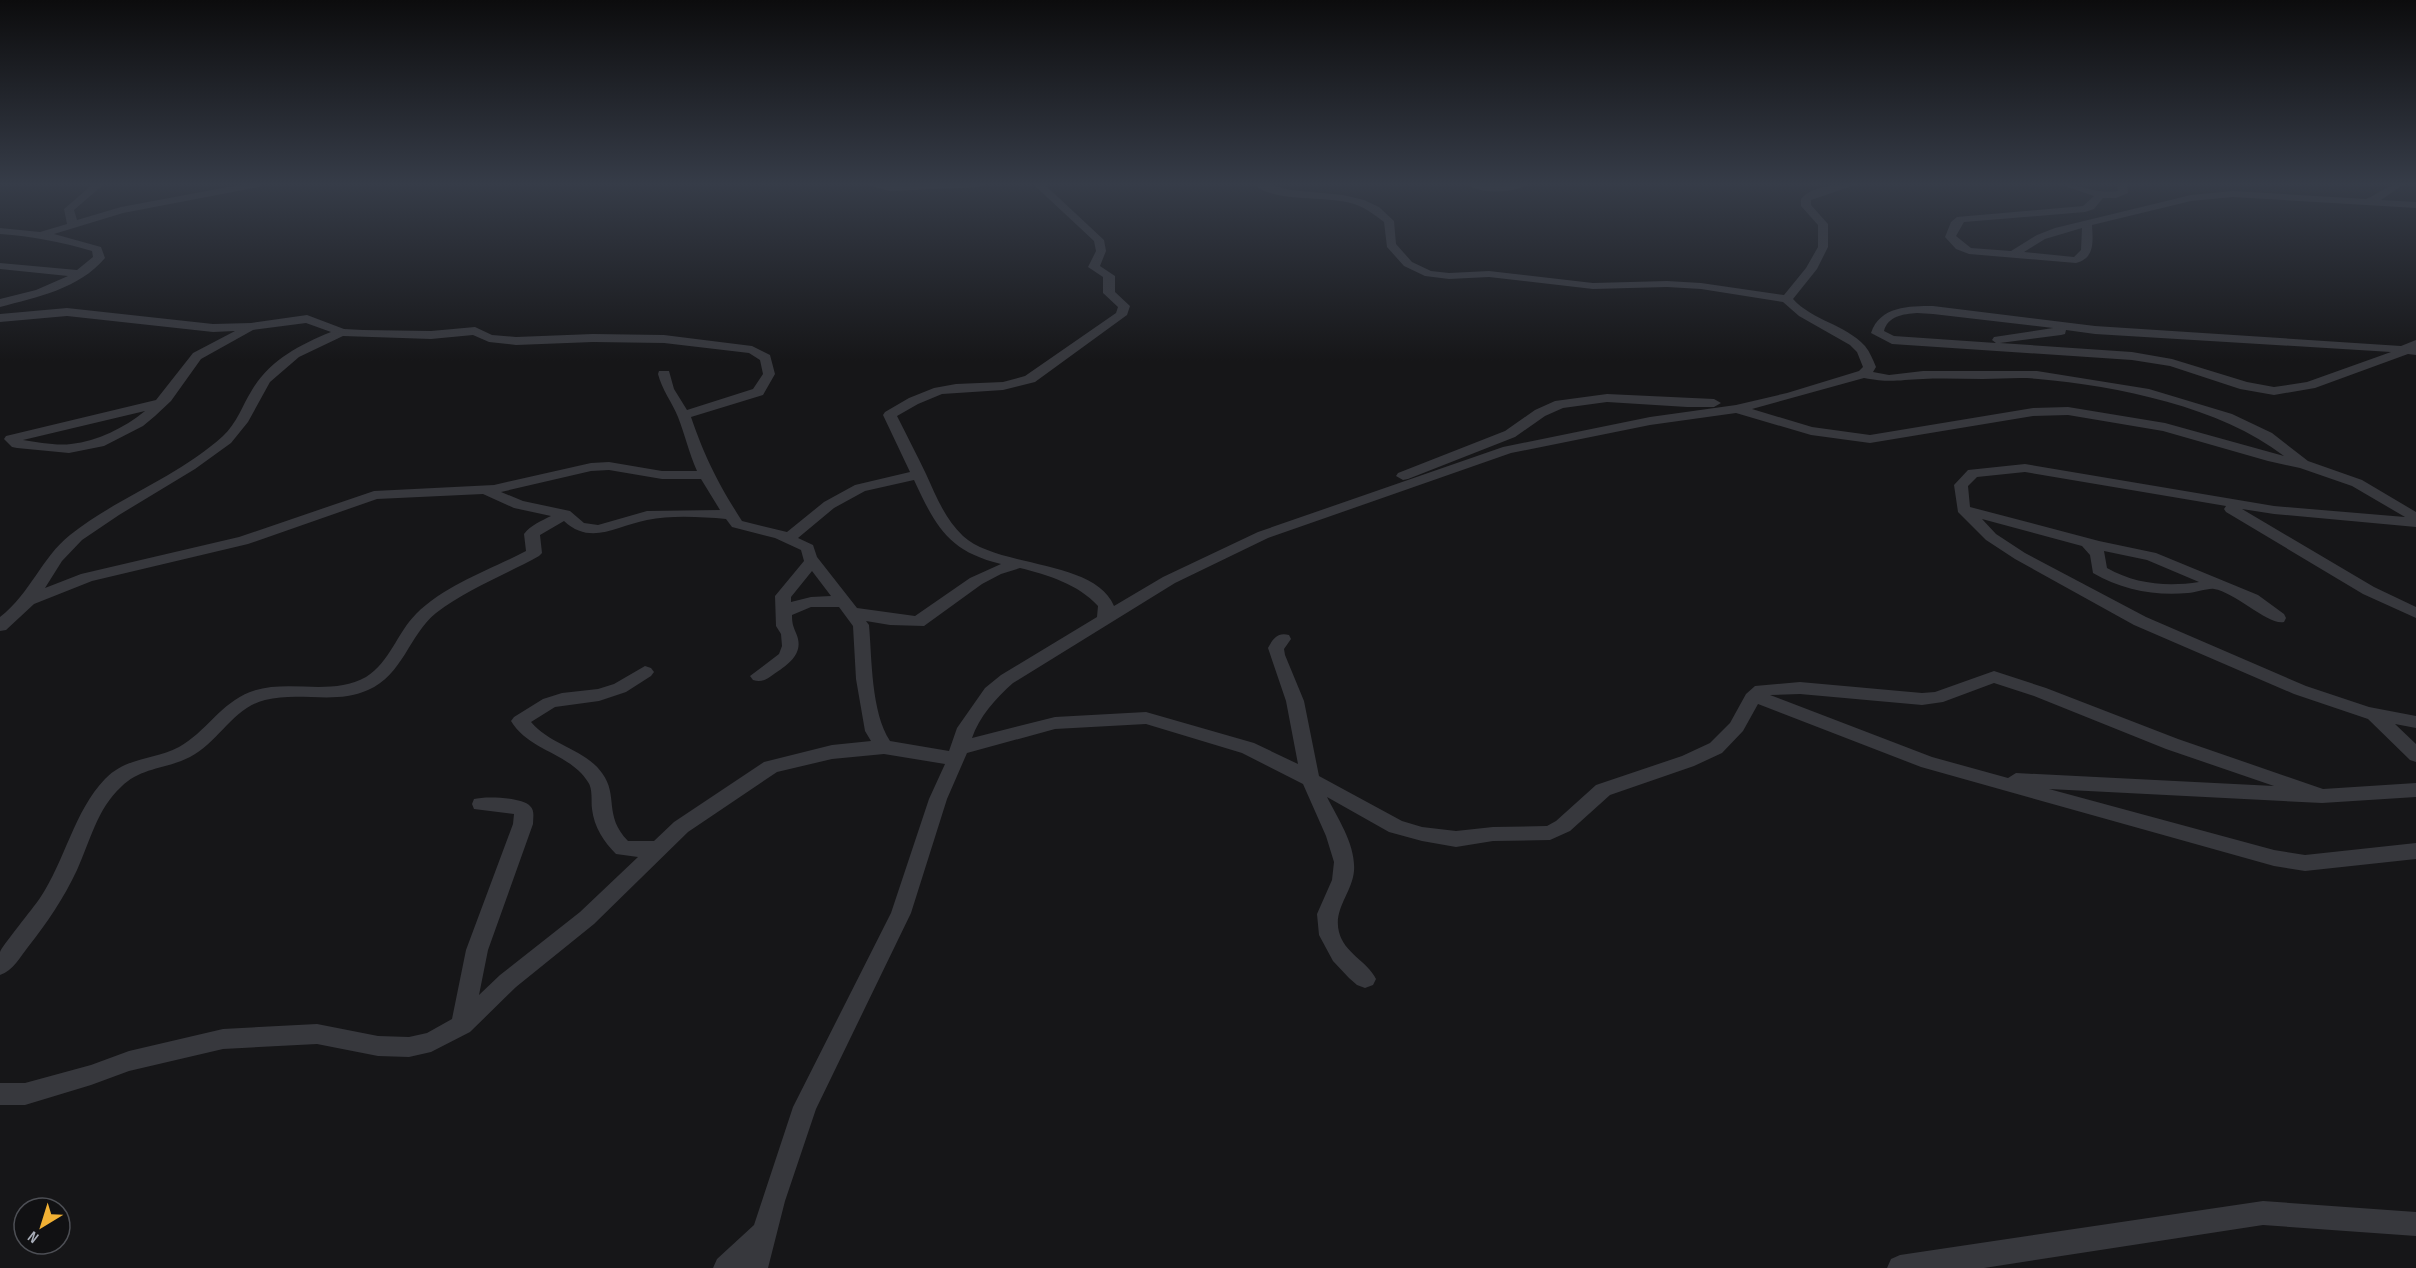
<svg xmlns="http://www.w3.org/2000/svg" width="2416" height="1268" font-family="'Sofia Sans Condensed',sans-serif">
	<rect width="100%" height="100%" fill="#161618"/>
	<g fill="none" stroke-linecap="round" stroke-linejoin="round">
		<path fill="#37383d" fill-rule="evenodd" d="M 93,184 L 104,184 L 74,210 L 77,220 L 121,207 L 244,184 L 264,184 L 259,187 L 123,213 L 54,234 L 101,247 L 105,258 C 79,289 37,297 0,307 L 0,299 L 36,290 L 68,276 L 0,269 L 0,263 L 77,270 L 93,257 L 92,251 C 61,242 32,236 0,234 L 0,228 L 40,232 L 67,224 L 64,209 Z
			M 863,184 L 985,184 L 980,187 L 890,191 Z
			M 1033,184 L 1044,184 L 1104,240 L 1106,251 L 1100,266 L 1115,276 L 1115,292 L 1130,306 L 1127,315 L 1035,382 L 1003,390 L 942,394 L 918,404 L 897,416 C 907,436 917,455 926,474 C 936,496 945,519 963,536 C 997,568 1095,559 1114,606 L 1163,577 L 1258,532 L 1503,447 L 1650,417 L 1736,405 L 1787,393 L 1859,371 L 1863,367 L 1857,352 L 1850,345 L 1799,316 L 1783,302 L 1701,289 L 1667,287 L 1593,289 L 1489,277 L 1449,279 L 1425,276 L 1404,266 L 1387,247 L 1384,222 C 1375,215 1367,209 1357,205 C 1328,194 1275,204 1253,184 L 1267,184 L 1291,190 L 1343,195 L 1364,200 L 1379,207 L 1394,221 L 1396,244 L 1412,262 L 1431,271 L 1449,273 L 1489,271 L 1593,283 L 1667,281 L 1701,283 L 1784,295 L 1806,268 L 1818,247 L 1818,225 L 1801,206 L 1801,199 C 1812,185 1841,184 1858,184 L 1811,200 L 1811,205 L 1828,224 L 1828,247 L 1817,269 L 1793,299 C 1813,321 1845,324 1865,346 C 1870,352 1873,360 1876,367 L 1873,372 L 1889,375 L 1923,371 L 2037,371 L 2149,389 L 2232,414 L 2272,433 L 2308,461 L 2362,480 L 2416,512 L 2416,527 L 2274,514 L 2242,509 L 2374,587 L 2416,607 L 2416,618 L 2363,594 L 2226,512 L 2224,509 L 2226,506 L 2025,472 L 1977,477 L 1968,486 L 1970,507 L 2099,541 L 2156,553 L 2258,595 L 2284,614 L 2286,618 L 2284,622 C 2269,626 2235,592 2214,589 C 2208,588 2195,593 2188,593 C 2155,596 2122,590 2093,573 L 2090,555 L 2082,546 L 1982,519 L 1996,534 L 2025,553 L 2146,617 L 2306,686 L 2369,707 L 2416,716 L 2416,728 L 2395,724 L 2416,744 L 2416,762 L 2410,760 L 2368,719 L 2294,694 L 2134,625 L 2015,559 L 1986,540 L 1958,512 L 1954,485 L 1968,470 L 2025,464 L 2274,506 L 2405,517 L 2352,486 L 2300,468 L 2268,461 L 2163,431 L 2068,415 L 2033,416 L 1870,443 L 1811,435 L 1736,413 L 1650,425 L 1511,453 L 1268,538 L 1175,583 L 1013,683 C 996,698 979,717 972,738 L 1055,717 L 1146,712 L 1254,743 L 1298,764 L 1286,701 L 1268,648 C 1273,639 1277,632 1289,635 L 1291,639 L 1284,649 L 1285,655 L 1304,701 L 1319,776 L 1402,821 L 1422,827 L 1456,831 L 1493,827 L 1547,826 L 1556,821 L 1596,785 L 1682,756 L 1710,743 L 1730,723 L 1746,694 L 1755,686 L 1800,682 L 1922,693 L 1935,692 L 1994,671 L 2046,688 L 2178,739 L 2323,789 L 2416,783 L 2416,797 L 2322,803 L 2049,789 L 2274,850 L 2305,855 L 2416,843 L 2416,859 L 2305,871 L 2274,866 L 1921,767 L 1758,704 L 1743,731 L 1722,753 L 1694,766 L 1610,795 L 1570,831 L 1550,840 L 1493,841 L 1456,847 L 1422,841 L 1389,832 L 1327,797 C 1338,819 1356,845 1354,871 C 1352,893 1333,909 1339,932 C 1344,953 1367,961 1376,979 L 1373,985 L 1365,988 L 1357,985 L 1349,978 L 1333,961 L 1319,935 L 1317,914 L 1332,880 L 1334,862 L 1326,836 L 1303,784 L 1242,753 L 1146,724 L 1055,729 L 967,753 L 947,799 L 911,913 L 816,1109 L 785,1201 L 768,1268 L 713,1268 L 717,1259 L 754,1225 L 793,1107 L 891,913 L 929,799 L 945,764 L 884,754 L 832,759 L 777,772 L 688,832 L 594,924 L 516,987 L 470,1032 L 431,1052 L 409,1057 L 378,1056 L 317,1044 L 223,1049 L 129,1071 L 91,1085 L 25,1105 L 0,1105 L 0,1083 L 25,1083 L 91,1065 L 129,1051 L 223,1029 L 317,1024 L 378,1036 L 409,1037 L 427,1033 L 452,1019 L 466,950 L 513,824 L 514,814 L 474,809 L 472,804 L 474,799 C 485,796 522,797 530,806 C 535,810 533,818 533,824 L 488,950 L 479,995 L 500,975 L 580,912 L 638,857 L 616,854 C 604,842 594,827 592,809 C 591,801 593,789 588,782 C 570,753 529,751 511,721 L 514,717 L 543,699 L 562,693 L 598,689 L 614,684 L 645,666 L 651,668 L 654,672 L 651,676 L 626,692 L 599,701 L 555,707 L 531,722 C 550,745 585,749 602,773 C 619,796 603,815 628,841 L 654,841 L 674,822 L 764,762 L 832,745 L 871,741 L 865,731 L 856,679 L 853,626 L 839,607 L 811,607 L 792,615 C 792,623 793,626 796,633 C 805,653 789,664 774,674 C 767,679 762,683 753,680 L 750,676 L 779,654 L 782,646 L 781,634 L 776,626 L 775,596 L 804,561 L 801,550 L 775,538 L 732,527 L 726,519 C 701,517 672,515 647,520 C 616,526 591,546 564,521 L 540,535 L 542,553 L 539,556 C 505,575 467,589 436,613 C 409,635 403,675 368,690 C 335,705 300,691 265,700 C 233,708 219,742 190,757 C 167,769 141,767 121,787 C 97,809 90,842 77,870 C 64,898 47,923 28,947 C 20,957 13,971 0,975 C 0,968 0,959 0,952 C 2,946 34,907 40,898 C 65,861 74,811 105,779 C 126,757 154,760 179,747 C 206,732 221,703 250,692 C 287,678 331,697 366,677 C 390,662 397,633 416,614 C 446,584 490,570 526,551 L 524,534 C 531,525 541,521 551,516 L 514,508 L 483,494 L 377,499 L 248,544 L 92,581 L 34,604 L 6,630 L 0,631 L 0,617 C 31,593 41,558 70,535 C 118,497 178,477 223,436 C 237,423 242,406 252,390 C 270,360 299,345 331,332 L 306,323 L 253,330 L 201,359 L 171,401 L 155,416 L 143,426 L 104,446 L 69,453 L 17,448 L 12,447 L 4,439 L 6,436 L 156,400 L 193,353 L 235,331 L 213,332 L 67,316 L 0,322 L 0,314 L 67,308 L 213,324 L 251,323 L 307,315 L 344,329 L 363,330 L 431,331 L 475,327 L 492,335 L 516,337 L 593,334 L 664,335 L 752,346 L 770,355 L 775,374 L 763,395 L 691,417 C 705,458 719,485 742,521 L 787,532 L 824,502 L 855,485 L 910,472 L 883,415 L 885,412 L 909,398 L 934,388 L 956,384 L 1003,382 L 1025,376 L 1116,313 L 1118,307 L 1103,293 L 1103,277 L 1088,267 L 1096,251 L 1094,241 ZM 473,335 L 489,342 L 516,345 L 593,342 L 664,343 L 749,353 L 760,360 L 763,374 L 753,389 L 687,410 L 674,389 L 669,371 L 659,371 L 658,374 C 662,390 672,402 678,417 C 685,435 689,453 697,471 L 662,471 L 609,462 L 591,463 L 494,485 L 374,491 L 239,537 L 81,574 L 45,588 L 62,561 L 82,540 L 119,515 L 195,469 L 231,443 L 248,422 L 270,382 L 299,357 L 343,336 L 431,339 ZM 1864,378 C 1890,383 1898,380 1923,379 C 1943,378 1963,379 1983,379 C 2001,379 2020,377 2038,379 C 2117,386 2221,407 2284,456 L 2165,423 L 2068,407 L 2033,408 L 1870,435 L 1812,427 L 1752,409 ZM 145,411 C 124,428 98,441 71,444 C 56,446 38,442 23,440 ZM 609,470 L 662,479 L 701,479 L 720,510 L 647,511 L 598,525 L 584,523 L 570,511 L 523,501 L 501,492 L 591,471 ZM 914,480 C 936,527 948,551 1001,564 L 970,578 L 915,616 L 857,608 L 817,557 L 813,545 L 798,538 L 834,508 L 865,491 ZM 2104,551 L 2147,560 L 2199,582 C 2167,587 2135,584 2107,568 ZM 1020,568 C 1048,575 1078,584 1098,606 L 1097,617 L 1001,675 L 985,688 L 957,728 L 949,751 L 890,741 C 871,712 872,659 869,625 L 866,621 L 890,625 L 924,626 L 982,584 L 1001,574 ZM 812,571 L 831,596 L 811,597 L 791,602 L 791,597 ZM 1994,683 L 2034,696 L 2166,749 L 2274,786 L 2016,773 L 2008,778 L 1932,757 L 1770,695 L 1800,694 L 1922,705 L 1943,702 Z
			M 1466,184 L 1528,184 C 1514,194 1480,194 1466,184 Z
			M 2059,184 C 2079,183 2098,195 2118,191 L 2117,184 L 2127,184 L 2128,193 L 2116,198 L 2103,198 L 2094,209 L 2085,212 L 1964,222 L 1956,236 L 1971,248 L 2011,251 L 2037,235 L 2055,228 L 2191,195 L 2233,191 L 2366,199 C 2379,194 2387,184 2404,184 L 2381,200 L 2416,202 L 2416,208 L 2233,197 L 2191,201 L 2092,225 C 2093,242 2095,258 2076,263 L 1969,254 L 1956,249 L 1945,237 L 1951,222 L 1957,217 L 2083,206 L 2094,196 ZM 2082,228 L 2081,250 L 2074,257 L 2024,252 L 2045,239 Z
			M 1933,306 L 2095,326 L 2401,346 L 2416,340 L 2416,355 L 2408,354 L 2315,388 L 2274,395 L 2240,389 L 2170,366 L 2132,360 L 1892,344 L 1871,333 C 1880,306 1909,306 1933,306 ZM 1917,313 L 1933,314 L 2053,328 L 1994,337 L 1992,340 L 1996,343 L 1894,336 L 1884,331 C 1888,316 1903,314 1917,313 ZM 2066,330 L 2095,334 L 2391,352 L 2307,382 L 2274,387 L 2247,382 L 2172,359 L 2132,352 L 2000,343 L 2061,335 L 2065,334 Z
			M 1607,394 L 1714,399 L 1721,403 L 1714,407 L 1687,407 L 1607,402 L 1563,408 L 1545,416 L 1515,437 L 1408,479 L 1403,480 L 1396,476 L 1398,473 L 1505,431 L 1535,410 L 1555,401 Z
			M 2263,1201 L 2416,1212 L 2416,1236 L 2263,1225 L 1984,1268 L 1887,1268 L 1891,1259 L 1900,1255 Z"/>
	</g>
	<linearGradient id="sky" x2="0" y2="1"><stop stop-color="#0c0c0d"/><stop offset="0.51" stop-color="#363c48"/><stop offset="1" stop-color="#363c48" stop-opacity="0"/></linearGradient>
	<rect width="2416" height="361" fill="url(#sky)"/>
	<g transform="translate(42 1226) rotate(218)"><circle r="28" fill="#111113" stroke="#4d4f55" stroke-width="1.5"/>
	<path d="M0-4.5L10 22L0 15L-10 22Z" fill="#f2b134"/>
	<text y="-9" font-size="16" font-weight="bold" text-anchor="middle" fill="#a8adb8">N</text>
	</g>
</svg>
